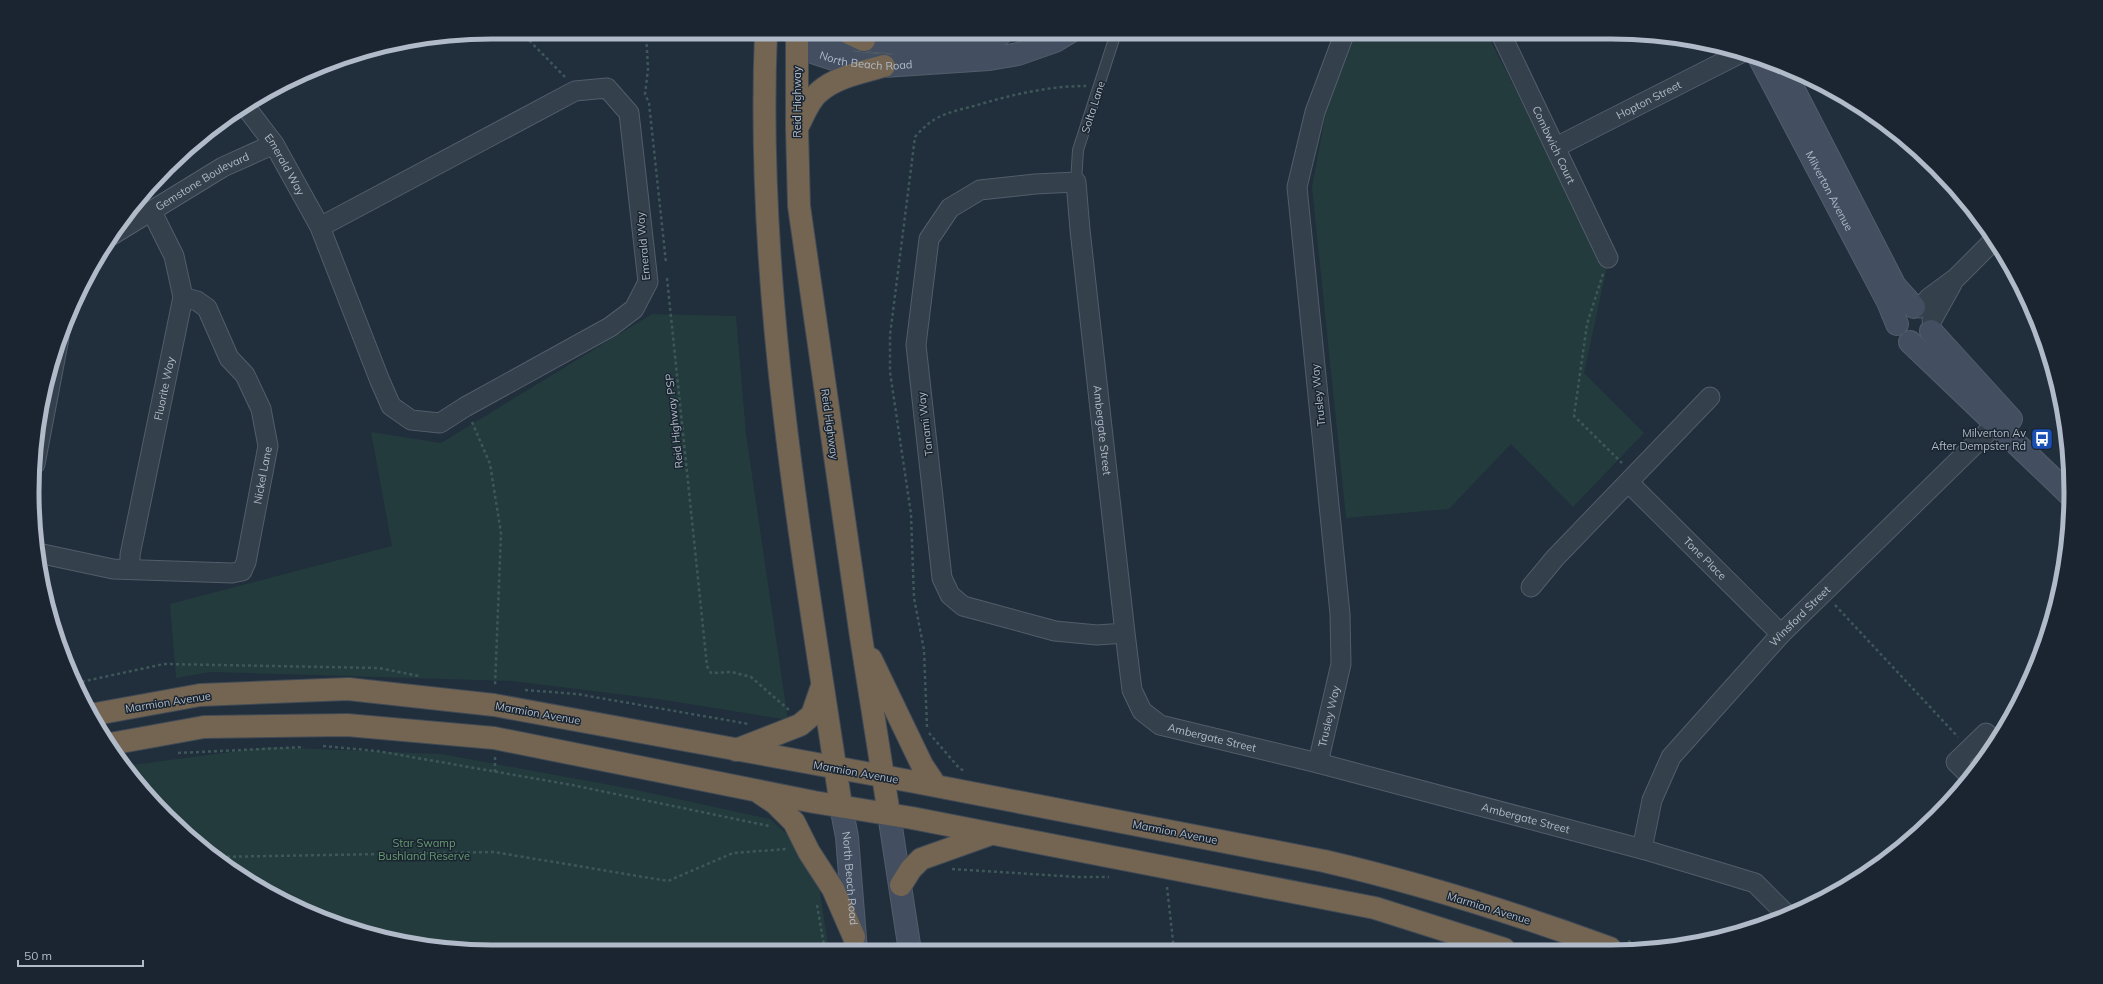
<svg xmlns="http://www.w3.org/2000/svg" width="2103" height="984" font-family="Mulish,sans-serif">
	<rect width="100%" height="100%" fill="#212e3c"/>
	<path fill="#233b3d" d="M 1357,32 L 1486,32 L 1607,267 L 1584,373 L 1644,433 L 1573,507 L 1511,444 L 1449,509 L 1346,518 L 1312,187 L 1326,111 Z
		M 652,314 L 736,316 L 746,434 L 788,720 L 658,699 L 512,681 L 210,672 L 176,678 L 170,604 L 392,546 L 371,432 L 441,443 Z
		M 268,747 L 441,754 L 632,789 L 770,819 L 795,841 L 819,886 L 829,951 L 492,952 L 402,943 L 316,917 L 262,890 L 189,838 L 146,795 L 125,766 Z"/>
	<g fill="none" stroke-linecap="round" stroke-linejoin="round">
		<g stroke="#535d6a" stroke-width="12">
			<path id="lane" d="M 1076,182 L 1078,150 L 1116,33"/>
		</g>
		<g stroke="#535d6a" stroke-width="21">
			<g id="street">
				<path id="s1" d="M 1500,32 L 1608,258"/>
				<path id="s2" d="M 245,106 L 274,144 L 320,227 L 380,381 L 391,406 L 411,420 L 440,423 L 465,407 L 610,327 L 634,309 L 648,282 L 629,113 L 607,88 L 575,91 L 320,227"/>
				<path id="s3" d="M 1556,147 L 1741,53"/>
				<path id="s4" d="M 112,235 L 223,167 L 274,144"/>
				<path d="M 1920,308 L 1929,298 L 1956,278 L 1995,239"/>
				<path d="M 1932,320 L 1952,284"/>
				<path d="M 35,464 L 59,338"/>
				<path id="s5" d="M 1629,483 L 1781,634"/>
				<path id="s6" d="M 38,553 L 113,569 L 232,573 L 242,571 L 246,562 L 268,446 L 261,409 L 245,375 L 229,358 L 207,308 L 197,301 L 183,297"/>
				<path id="s7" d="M 130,569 L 130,555 L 183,297 L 174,256 L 152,212"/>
				<path d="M 1531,587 L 1555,558 L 1710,397"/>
				<path id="s8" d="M 1125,633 L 1097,635 L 1055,631 L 963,606 L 950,595 L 942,578 L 916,345 L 929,239 L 950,208 L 980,190 L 1035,184 L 1076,182 L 1080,230 L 1125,633 L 1132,690 L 1142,711 L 1160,725 L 1318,763 L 1642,849 L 1719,872 L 1755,883 L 1788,916"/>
				<path id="s9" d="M 1318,763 L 1341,664 L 1340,614 L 1297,187 L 1315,112 L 1345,32"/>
				<path d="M 1971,777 L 1956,762 L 1986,733 L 1994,741"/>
				<path id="s10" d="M 1642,849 L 1652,800 L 1671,757 L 1781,634 L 2006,414"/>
			</g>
		</g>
		<g stroke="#535d6a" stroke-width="24">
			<g id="secondary">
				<path id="s11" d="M 797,47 L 840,61 L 884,66 L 989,59 L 1018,54 L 1055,41 L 1070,32"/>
				<path d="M 798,47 C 820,42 842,39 865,40 C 899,42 960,54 990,41 C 995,39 999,35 1003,32"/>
				<path id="s12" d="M 1760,59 L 1888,302 L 1897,324"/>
				<path d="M 1781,65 L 1895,286 L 1914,307"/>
				<path d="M 1931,331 L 2011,419"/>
				<path d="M 1910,342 L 2071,496"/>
				<path id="s13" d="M 841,806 L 847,837 L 856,951"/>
				<path d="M 889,814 L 910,951"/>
			</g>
		</g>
		<g stroke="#404a57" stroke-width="24">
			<path id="highway" d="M 766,32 C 755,292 803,550 841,806
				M 797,32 L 797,129 L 799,206 L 861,637 L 889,814
				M 847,32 L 864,40
				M 798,126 C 804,115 809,100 819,92 C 836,77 862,72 884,66
				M 871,659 L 922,765 L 936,786
				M 90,715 L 200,695 L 348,689 L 494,705 L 915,782 L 1324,861 C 1419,883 1517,914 1610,948
				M 110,744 L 204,727 L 347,725 L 494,738 L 814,802 L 912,818 L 1375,908 L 1504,949
				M 736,750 L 800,725 L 812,715 L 822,686
				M 760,793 L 775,803 L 794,822 L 809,852 L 833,889 L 854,937
				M 901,885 L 911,869 L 921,859 L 991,834"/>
		</g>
		<path stroke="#3e5758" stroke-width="2.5" stroke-dasharray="3 3" stroke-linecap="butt" d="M 521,32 L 565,77
			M 646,32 L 648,69 L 645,94 L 649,103 L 666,263
			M 1603,274 L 1587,324 L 1574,416 L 1622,463
			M 667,278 L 707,666 L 711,673 L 732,672 L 751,677 L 789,710
			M 472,422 L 490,464 L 501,533 L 495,686
			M 1835,605 L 1958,737
			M 76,683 L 164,664 L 379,668 L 419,676
			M 525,690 L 577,694 L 749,724
			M 927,727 L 924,650 L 914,598 L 911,514 L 890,372 L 890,335 L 915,137 C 922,129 929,122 939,117 C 949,112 962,109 974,106 C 1011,95 1047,86 1086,86
			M 929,733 L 960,769 L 966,771
			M 323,746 L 377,751 L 572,785 L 769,826
			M 178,753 L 304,747
			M 495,757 L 495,772
			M 215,857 L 494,852 L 668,881 L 733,853 L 787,849
			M 952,869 L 1078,877 L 1109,877
			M 1167,887 L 1174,950
			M 817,905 L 825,951
			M 1628,941 L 1646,948"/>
		<use href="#lane" stroke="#35404d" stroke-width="10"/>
		<use href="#street" stroke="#35404d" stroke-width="19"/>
		<use href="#secondary" stroke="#434f60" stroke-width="22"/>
		<use href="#highway" stroke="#736551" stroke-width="22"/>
	</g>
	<defs>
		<g id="bus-square" transform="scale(1.15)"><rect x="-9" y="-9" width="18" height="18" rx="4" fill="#1a4fb4" stroke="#1a2531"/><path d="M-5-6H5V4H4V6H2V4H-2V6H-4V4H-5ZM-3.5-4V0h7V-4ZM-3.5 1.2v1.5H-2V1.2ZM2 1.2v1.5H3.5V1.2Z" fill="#fff"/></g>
	</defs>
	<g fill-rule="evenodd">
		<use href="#bus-square" x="2042" y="439"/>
	</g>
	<g text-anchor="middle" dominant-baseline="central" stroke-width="3" stroke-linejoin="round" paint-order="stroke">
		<g font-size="11" fill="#b0bac8" stroke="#1a2531">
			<text stroke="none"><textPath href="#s11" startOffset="71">North Beach Road</textPath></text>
			<text stroke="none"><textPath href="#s3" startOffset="104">Hopton Street</textPath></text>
			<text transform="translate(797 102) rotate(-90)">Reid Highway</text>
			<text transform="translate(1093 107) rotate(-72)">Solta Lane</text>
			<text stroke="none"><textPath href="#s1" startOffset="125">Combwich Court</textPath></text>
			<text stroke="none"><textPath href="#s2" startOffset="71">Emerald Way</textPath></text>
			<text stroke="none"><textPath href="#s4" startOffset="105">Gemstone Boulevard</textPath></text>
			<text stroke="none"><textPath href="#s12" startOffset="149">Milverton Avenue</textPath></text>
			<text transform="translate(643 246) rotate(-95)">Emerald Way</text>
			<text stroke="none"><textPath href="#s7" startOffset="184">Fluorite Way</textPath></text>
			<text transform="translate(1318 395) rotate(-96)">Trusley Way</text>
			<text transform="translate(674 421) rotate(-96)">Reid Highway PSP</text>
			<text transform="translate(830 424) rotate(82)">Reid Highway</text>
			<text transform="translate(925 424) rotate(-97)">Tanami Way</text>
			<text stroke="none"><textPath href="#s8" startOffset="961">Ambergate Street</textPath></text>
			<text stroke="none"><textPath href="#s6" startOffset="304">Nickel Lane</textPath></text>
			<text stroke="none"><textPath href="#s5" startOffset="107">Tone Place</textPath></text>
			<text stroke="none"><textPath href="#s10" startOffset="288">Winsford Street</textPath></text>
			<text transform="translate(168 702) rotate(-9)">Marmion Avenue</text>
			<text transform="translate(538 713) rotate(10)">Marmion Avenue</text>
			<text stroke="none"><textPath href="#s9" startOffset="48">Trusley Way</textPath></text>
			<text stroke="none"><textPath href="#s8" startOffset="1322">Ambergate Street</textPath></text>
			<text transform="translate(856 772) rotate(10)">Marmion Avenue</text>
			<text stroke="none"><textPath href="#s8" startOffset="1646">Ambergate Street</textPath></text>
			<text transform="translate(1175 832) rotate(11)">Marmion Avenue</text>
			<text stroke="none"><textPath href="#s13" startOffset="73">North Beach Road</textPath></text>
			<text transform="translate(1489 908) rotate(17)">Marmion Avenue</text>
		</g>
		<g font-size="11" fill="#b0bac8" stroke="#1a2531" text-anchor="end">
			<text x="2026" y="433">Milverton Av<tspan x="2026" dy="13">After Dempster Rd</tspan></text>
		</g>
		<g font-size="11" fill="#669b70" stroke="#1a2531">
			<text x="424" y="843">Star Swamp<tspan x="424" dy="13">Bushland Reserve</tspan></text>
		</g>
	</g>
	<path d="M0 0H2103V984H0ZM492 39H1611A453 453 0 0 1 2064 492V492A453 453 0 0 1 1611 945H492A453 453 0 0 1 39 492V492A453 453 0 0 1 492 39Z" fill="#1a2531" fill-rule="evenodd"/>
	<path fill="none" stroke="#b0bac8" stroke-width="5" d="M492 39H1611A453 453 0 0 1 2064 492V492A453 453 0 0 1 1611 945H492A453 453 0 0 1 39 492V492A453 453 0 0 1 492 39Z"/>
	<path d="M18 960v6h125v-6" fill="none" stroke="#b0bac8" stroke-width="2"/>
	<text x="24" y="960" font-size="12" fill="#b0bac8" stroke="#1a2531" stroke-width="3" paint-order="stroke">50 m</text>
</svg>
